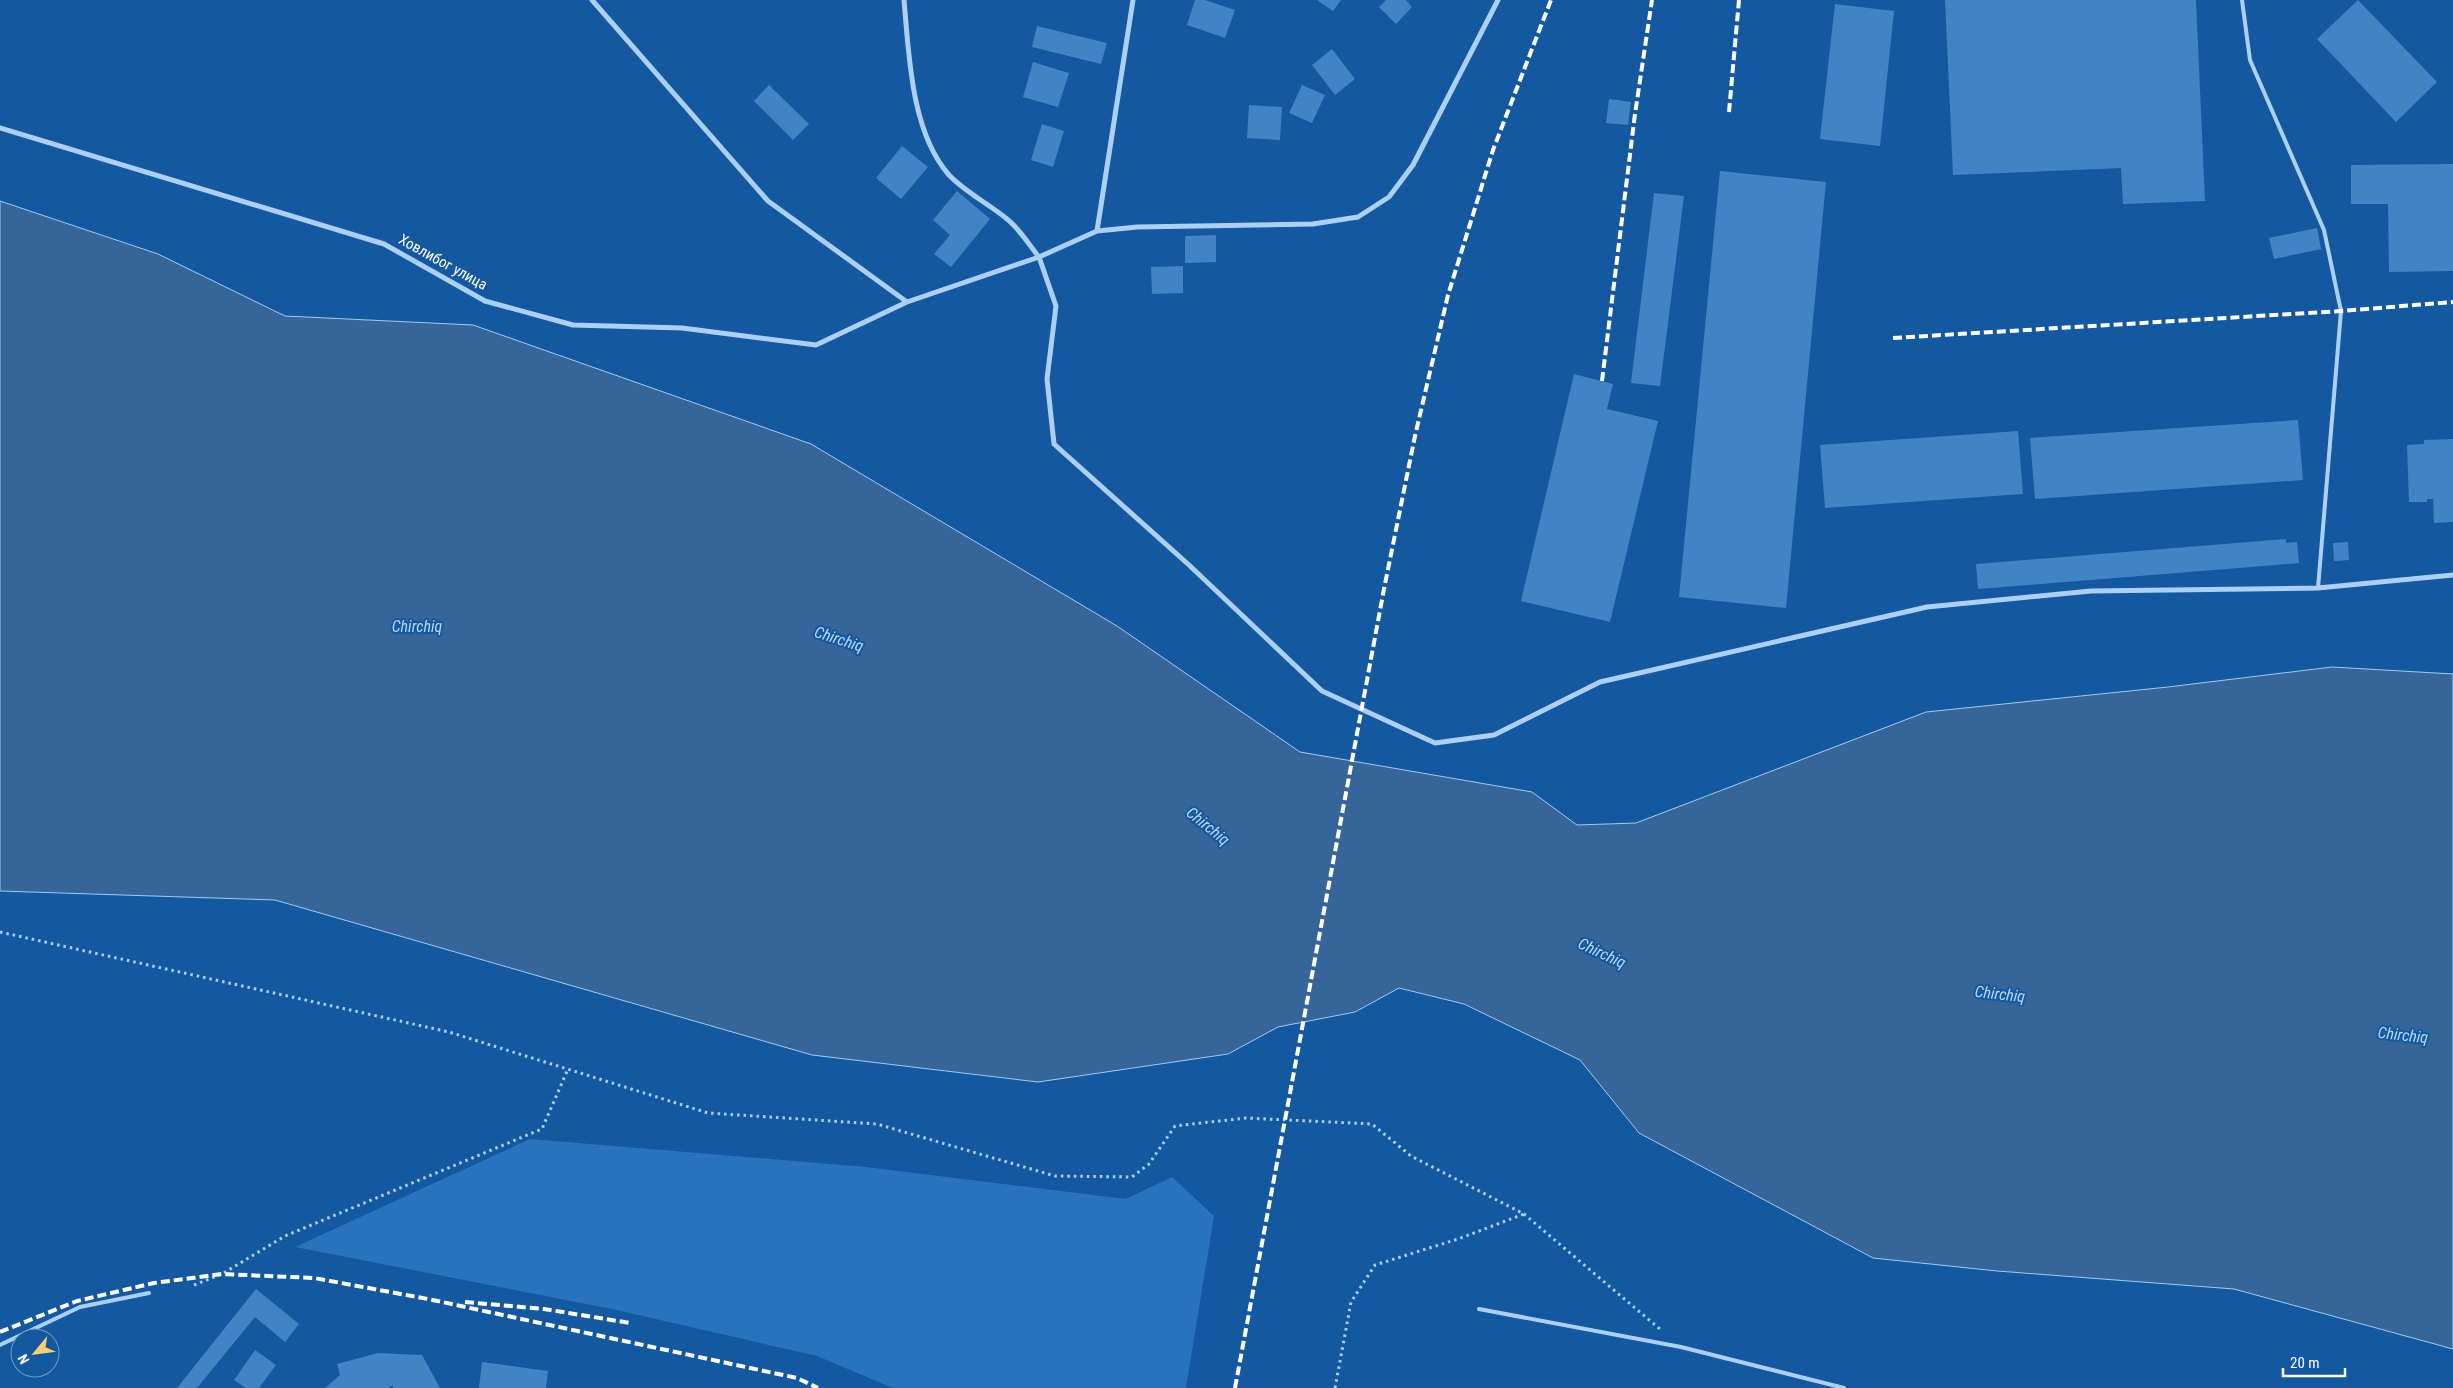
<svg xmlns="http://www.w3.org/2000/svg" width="2453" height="1388" font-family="'Roboto Condensed',sans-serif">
	<rect width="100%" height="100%" fill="#14589f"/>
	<path fill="#2873bc" d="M 530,1139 L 866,1167 L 1126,1199 L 1172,1177 L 1214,1216 L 1186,1388 L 893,1388 L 817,1356 L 612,1309 L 295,1247 Z"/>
	<path fill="#366699" stroke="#9fccf6" d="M 0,201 L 158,254 L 285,316 L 473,325 L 811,444 L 1117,626 L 1300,752 L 1532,792 L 1577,825 L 1636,823 L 1926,712 L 2168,687 L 2332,667 L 2453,674 L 2453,1349 L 2234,1289 L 1997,1271 L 1873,1258 L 1639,1133 L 1580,1060 L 1464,1004 L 1399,988 L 1355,1012 L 1278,1027 L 1228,1054 L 1038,1082 L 812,1055 L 275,900 L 0,891 Z"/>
	<path fill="#4283c6" d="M 1195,0 L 1205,0 L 1235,10 L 1225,38 L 1187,25 Z
		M 1317,0 L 1341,0 L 1333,11 Z
		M 1386,0 L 1406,0 L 1412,7 L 1396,24 L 1379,7 Z
		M 1945,0 L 2196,0 L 2205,201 L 2123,204 L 2121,168 L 1953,175 Z
		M 2358,0 L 2437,82 L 2396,122 L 2317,39 Z
		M 1835,4 L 1894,11 L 1880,146 L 1820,139 Z
		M 1037,26 L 1107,43 L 1101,64 L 1032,47 Z
		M 1332,49 L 1355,79 L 1335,95 L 1312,65 Z
		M 1033,62 L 1069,73 L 1058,107 L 1023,97 Z
		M 769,85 L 809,124 L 793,140 L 754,101 Z
		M 1302,85 L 1325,95 L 1312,123 L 1289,113 Z
		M 1609,99 L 1631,102 L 1628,125 L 1606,123 Z
		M 1249,105 L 1282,107 L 1280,140 L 1247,138 Z
		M 1042,124 L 1064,131 L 1053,167 L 1031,160 Z
		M 902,146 L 928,167 L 901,199 L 876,178 Z
		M 2453,164 L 2453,271 L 2389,272 L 2388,204 L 2351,204 L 2351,165 Z
		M 1720,171 L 1826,182 L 1786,608 L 1679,597 Z
		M 957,191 L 990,219 L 951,267 L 934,254 L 950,235 L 933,220 Z
		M 1654,193 L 1684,196 L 1660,386 L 1631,383 Z
		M 2317,228 L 2321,249 L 2274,259 L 2269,238 Z
		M 1216,235 L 1216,262 L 1185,263 L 1185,236 Z
		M 1183,266 L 1183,293 L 1152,294 L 1151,267 Z
		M 1574,374 L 1613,384 L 1607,409 L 1658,421 L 1610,622 L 1521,601 Z
		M 2298,420 L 2303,480 L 2035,499 L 2030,438 Z
		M 2018,431 L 2023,494 L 1825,508 L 1820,445 Z
		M 2453,439 L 2453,522 L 2434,523 L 2433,499 L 2427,499 L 2427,502 L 2409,502 L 2407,445 L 2424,444 L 2424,440 Z
		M 2286,539 L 2286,543 L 2297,542 L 2299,563 L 1978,589 L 1976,564 Z
		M 2348,542 L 2349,560 L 2334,561 L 2333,543 Z
		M 256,1289 L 299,1324 L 285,1342 L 255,1317 L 197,1388 L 177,1388 Z
		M 255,1350 L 276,1365 L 259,1388 L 246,1388 L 234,1380 Z
		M 378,1353 L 422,1355 L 440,1388 L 393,1388 L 393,1385 L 388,1388 L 325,1388 L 340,1375 L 337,1364 Z
		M 482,1362 L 548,1371 L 546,1388 L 479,1388 Z"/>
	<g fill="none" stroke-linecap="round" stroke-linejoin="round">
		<path stroke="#acd0f4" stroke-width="3" stroke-dasharray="2.5 4" stroke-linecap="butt" d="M 0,932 L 449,1032 L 708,1113 L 877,1124 L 1055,1176 L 1132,1177 L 1149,1164 L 1175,1126 L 1246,1118 L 1372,1124 L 1411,1156 L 1524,1214 L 1661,1330
			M 194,1285 L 222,1274 L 285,1236 L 542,1129 L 568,1069
			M 1335,1388 L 1351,1302 L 1375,1265 L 1458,1239 L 1524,1214"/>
		<path stroke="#acd0f4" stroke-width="4" d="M 2242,0 L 2250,60 L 2324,230 L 2341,311 L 2318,588
			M 1479,1309 L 1681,1347 L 1844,1388
			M 0,1345 L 80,1307 L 149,1293"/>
		<path stroke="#acd0f4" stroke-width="5" d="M 592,0 L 768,201 L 907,302 L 1039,257 C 1029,245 1020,229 1007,219 C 989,204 965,192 949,175 C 911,132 909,55 904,0
			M 1498,0 L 1413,165 L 1389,197 L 1358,217 L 1313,224 L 1137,227 L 1097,231 L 1039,257 L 1056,306 L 1047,379 L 1054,444 L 1189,565 L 1322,691 L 1435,743 L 1494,735 L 1600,682 L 1927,607 L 2091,591 L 2318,588 L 2453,575
			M 0,128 L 384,244 L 485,301 L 573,325 L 682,328 L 816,345 L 907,302
			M 1097,231 L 1133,0"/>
		<path stroke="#fff" stroke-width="4" stroke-dasharray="9 4" stroke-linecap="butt" d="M 1729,112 L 1739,0
			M 1893,338 L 2341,311 L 2453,302
			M 1602,381 L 1635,114 L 1652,0
			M 465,1302 L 544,1309 L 630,1323
			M 0,1332 L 77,1301 L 154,1283 L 222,1274 L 314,1278 L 428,1299 L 797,1378 L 818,1388
			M 1235,1388 L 1384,589 L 1415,436 L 1448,295 L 1493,150 L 1551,0"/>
	</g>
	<g text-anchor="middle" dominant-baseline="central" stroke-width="4" stroke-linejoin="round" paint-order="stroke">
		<g font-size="15" fill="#fff" stroke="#14589f">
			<text transform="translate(443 262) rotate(29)">Ховлибог улица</text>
		</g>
		<g font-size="16" font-style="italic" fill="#b9dafa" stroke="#14589f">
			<text x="417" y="626">Chirchiq</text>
			<text transform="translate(839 639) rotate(18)">Chirchiq</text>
			<text transform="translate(1208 826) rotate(39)">Chirchiq</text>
			<text transform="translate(1602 953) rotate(25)">Chirchiq</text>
			<text transform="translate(2000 994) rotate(6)">Chirchiq</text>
			<text transform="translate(2403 1035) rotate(6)">Chirchiq</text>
		</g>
	</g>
	<g transform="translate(35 1353) rotate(241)"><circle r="24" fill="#14589f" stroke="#729bc5"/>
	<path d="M0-4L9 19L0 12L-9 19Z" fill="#ffce6f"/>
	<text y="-8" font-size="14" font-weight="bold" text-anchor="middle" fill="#ffffff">N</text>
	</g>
	<path d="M2283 1368v8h62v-8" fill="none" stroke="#ffffff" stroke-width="2.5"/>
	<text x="2290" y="1368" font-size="15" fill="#ffffff" stroke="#14589f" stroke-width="4" paint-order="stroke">20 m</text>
</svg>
